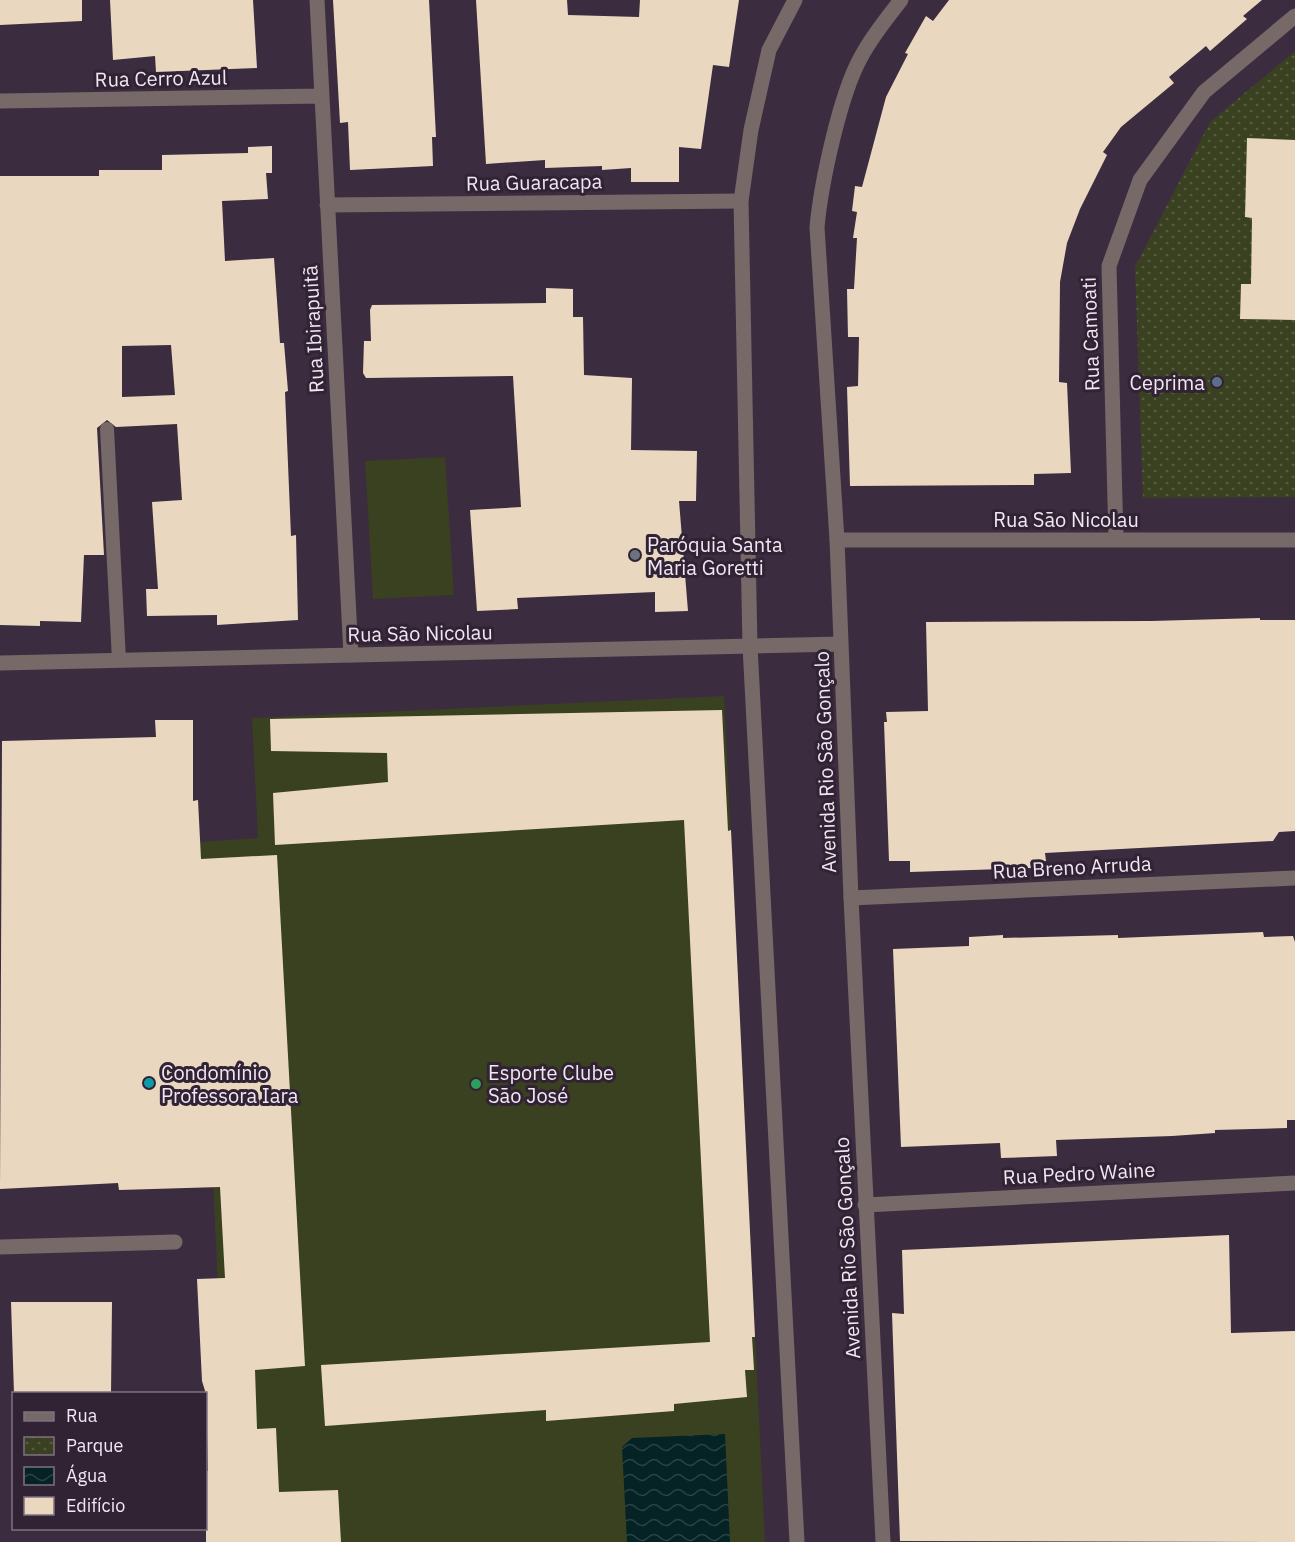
<svg xmlns="http://www.w3.org/2000/svg" width="1295" height="1542" font-family="'IBM Plex Sans',sans-serif">
	<defs>
		<pattern id="park-dots" width="8" height="8" patternUnits="userSpaceOnUse" patternTransform="scale(1.5)"><rect width="8" height="8" fill="#3a4121"/><path d="M2 2h.1M6 6h.1" fill="none" stroke="#575c42" stroke-width="1.8" stroke-linecap="round"/></pattern>
		<pattern id="water-waves" width="16" height="10" patternUnits="userSpaceOnUse" patternTransform="scale(1.5)"><rect width="16" height="10" fill="#052224"/><path d="M0 5q4-4 8 0t8 0" fill="none" stroke="#2a4244"/></pattern>
	</defs>
	<rect width="100%" height="100%" fill="#3c2c3f"/>
	<path fill="#3a4121" d="M 445,457 L 454,595 L 373,599 L 365,461 Z
		M 724,696 L 765,1542 L 230,1542 L 197,842 L 258,838 L 252,718 Z"/>
	<path fill="url(#park-dots)" d="M 1295,51 L 1295,497 L 1143,498 L 1135,267 L 1210,122 Z"/>
	<path fill="url(#water-waves)" d="M 725,1434 L 730,1542 L 627,1542 L 622,1447 L 632,1438 Z"/>
	<path fill="#e9d8bf" fill-rule="evenodd" d="M 0,0 L 82,0 L 82,21 L 0,25 Z
		M 110,0 L 253,0 L 257,68 L 156,72 L 155,56 L 113,60 Z
		M 333,0 L 429,0 L 436,137 L 432,137 L 433,166 L 350,170 L 348,122 L 340,123 Z
		M 476,0 L 567,0 L 568,15 L 639,17 L 640,0 L 739,0 L 729,67 L 713,65 L 701,149 L 679,147 L 679,182 L 631,182 L 631,168 L 602,170 L 602,166 L 545,168 L 545,160 L 486,164 Z
		M 949,0 L 1262,0 L 1243,16 L 1247,19 L 1210,51 L 1206,46 L 1169,77 L 1174,83 L 1121,127 L 1103,152 L 1107,155 L 1080,209 L 1067,243 L 1060,282 L 1059,382 L 1067,383 L 1071,473 L 1034,474 L 1034,485 L 850,486 L 847,387 L 858,386 L 859,337 L 848,337 L 847,289 L 854,289 L 857,238 L 853,238 L 857,212 L 852,211 L 855,186 L 862,187 L 886,97 L 908,54 L 905,53 L 926,16 L 933,21 Z
		M 1247,138 L 1295,140 L 1295,320 L 1240,319 L 1241,284 L 1251,284 L 1252,218 L 1245,217 Z
		M 272,146 L 272,173 L 266,173 L 268,199 L 222,201 L 225,261 L 274,258 L 280,343 L 284,343 L 288,391 L 285,392 L 291,536 L 296,535 L 298,620 L 217,625 L 217,615 L 147,616 L 146,589 L 158,589 L 152,502 L 182,500 L 177,424 L 116,427 L 107,420 L 97,428 L 104,555 L 84,555 L 81,622 L 40,621 L 40,626 L 0,625 L 0,176 L 99,176 L 99,170 L 162,170 L 162,155 L 248,153 L 248,147 ZM 171,345 L 175,395 L 122,397 L 122,346 Z
		M 546,288 L 573,289 L 573,317 L 583,317 L 584,375 L 632,378 L 631,450 L 697,451 L 696,501 L 679,501 L 688,611 L 655,612 L 655,592 L 517,598 L 518,609 L 477,611 L 470,510 L 521,507 L 513,376 L 366,378 L 363,373 L 364,341 L 371,341 L 370,310 L 372,305 L 546,303 Z
		M 1260,618 L 1260,620 L 1295,620 L 1295,831 L 1279,832 L 1273,841 L 1045,853 L 1046,861 L 1030,862 L 1031,868 L 910,872 L 910,861 L 889,861 L 884,722 L 887,722 L 886,712 L 928,711 L 926,622 L 1151,621 Z
		M 722,710 L 728,831 L 731,830 L 755,1337 L 752,1337 L 754,1370 L 745,1370 L 747,1397 L 674,1404 L 674,1411 L 546,1421 L 546,1410 L 325,1426 L 321,1365 L 710,1342 L 684,820 L 275,845 L 273,793 L 388,782 L 387,753 L 271,751 L 270,719 Z
		M 155,720 L 193,720 L 193,801 L 198,800 L 201,859 L 277,855 L 305,1366 L 255,1370 L 257,1429 L 276,1428 L 279,1492 L 338,1490 L 341,1542 L 206,1542 L 206,1471 L 208,1471 L 206,1394 L 202,1381 L 197,1279 L 225,1278 L 220,1187 L 119,1190 L 118,1183 L 0,1189 L 2,741 L 156,737 Z
		M 1263,932 L 1264,937 L 1293,936 L 1295,942 L 1295,1120 L 1287,1120 L 1287,1128 L 1215,1130 L 1215,1133 L 1172,1136 L 1056,1140 L 1057,1156 L 1001,1158 L 1000,1143 L 901,1147 L 893,949 L 969,946 L 969,937 L 1003,935 L 1003,938 L 1118,935 L 1118,938 Z
		M 1229,1235 L 1231,1333 L 1295,1331 L 1295,1542 L 900,1541 L 892,1313 L 904,1314 L 902,1250 Z
		M 11,1302 L 112,1302 L 111,1394 L 14,1394 Z"/>
	<g fill="none" stroke-linecap="round" stroke-linejoin="round">
		<path stroke="#766967" stroke-width="14" d="M 107,429 L 119,660"/>
		<path stroke="#766967" stroke-width="15" d="M 317,0 L 351,655
			M 0,101 L 322,96
			M 327,205 L 741,201
			M 837,540 L 1295,540
			M 1116,540 L 1109,266 L 1140,180 L 1204,92 L 1295,16
			M 851,898 L 1295,878
			M 865,1205 L 1295,1183
			M 0,1247 L 175,1242"/>
		<path stroke="#766967" stroke-width="15" d="M 795,0 L 769,50 L 751,130 L 741,201 L 750,646 L 797,1542
			M 0,663 L 841,644
			M 883,1542 L 851,898 L 837,540 L 817,227 C 821,184 840,94 861,57 C 872,36 887,18 901,0"/>
	</g>
	<circle fill="#5c6f8a" stroke="#312334" stroke-width="2" cx="1217" cy="382" r="6"/>
	<circle fill="#6b7280" stroke="#312334" stroke-width="2" cx="635" cy="555" r="6"/>
	<circle fill="#0f9aa8" stroke="#312334" stroke-width="2" cx="149" cy="1083" r="6"/>
	<circle fill="#2e9e5b" stroke="#312334" stroke-width="2" cx="476" cy="1084" r="6"/>
	<g text-anchor="middle" dominant-baseline="central" stroke-width="6" stroke-linejoin="round" paint-order="stroke">
		<g font-size="20" fill="#f1e7f3" stroke="#312334">
			<text transform="translate(161 78) rotate(-1)">Rua Cerro Azul</text>
			<text transform="translate(534 182) rotate(-1)">Rua Guaracapa</text>
			<text transform="translate(313 329) rotate(-93)">Rua Ibirapuitã</text>
			<text transform="translate(1090 334) rotate(-92)">Rua Camoati</text>
			<text x="1066" y="519">Rua São Nicolau</text>
			<text transform="translate(420 633) rotate(-1)">Rua São Nicolau</text>
			<text transform="translate(825 762) rotate(-92)">Avenida Rio São Gonçalo</text>
			<text transform="translate(1072 867) rotate(-3)">Rua Breno Arruda</text>
			<text transform="translate(1079 1173) rotate(-3)">Rua Pedro Waine</text>
			<text transform="translate(847 1248) rotate(-93)">Avenida Rio São Gonçalo</text>
		</g>
		<g font-size="20" fill="#f1e7f3" stroke="#312334" text-anchor="start">
			<text x="1205" y="382" text-anchor="end">Ceprima</text>
			<text x="647" y="544">Paróquia Santa<tspan x="647" dy="23">Maria Goretti</tspan></text>
			<text x="161" y="1072">Condomínio<tspan x="161" dy="23">Professora Iara</tspan></text>
			<text x="488" y="1072">Esporte Clube<tspan x="488" dy="23">São José</tspan></text>
		</g>
	</g>
	<rect x="12" y="1392" width="195" height="138" fill="#312334" stroke="#7e7180" stroke-width="1.5"/>
	<rect x="24" y="1412" width="30" height="9" fill="#766967" stroke="#7e7180" stroke-width="1.5"/>
	<text x="66" y="1422" font-size="18" fill="#f1e7f3">Rua</text>
	<rect x="24" y="1437" width="30" height="18" fill="url(#park-dots)" stroke="#7e7180" stroke-width="1.5"/>
	<text x="66" y="1452" font-size="18" fill="#f1e7f3">Parque</text>
	<rect x="24" y="1467" width="30" height="18" fill="url(#water-waves)" stroke="#7e7180" stroke-width="1.5"/>
	<text x="66" y="1482" font-size="18" fill="#f1e7f3">Água</text>
	<rect x="24" y="1497" width="30" height="18" fill="#e9d8bf" stroke="#7e7180" stroke-width="1.5"/>
	<text x="66" y="1512" font-size="18" fill="#f1e7f3">Edifício</text>
</svg>
